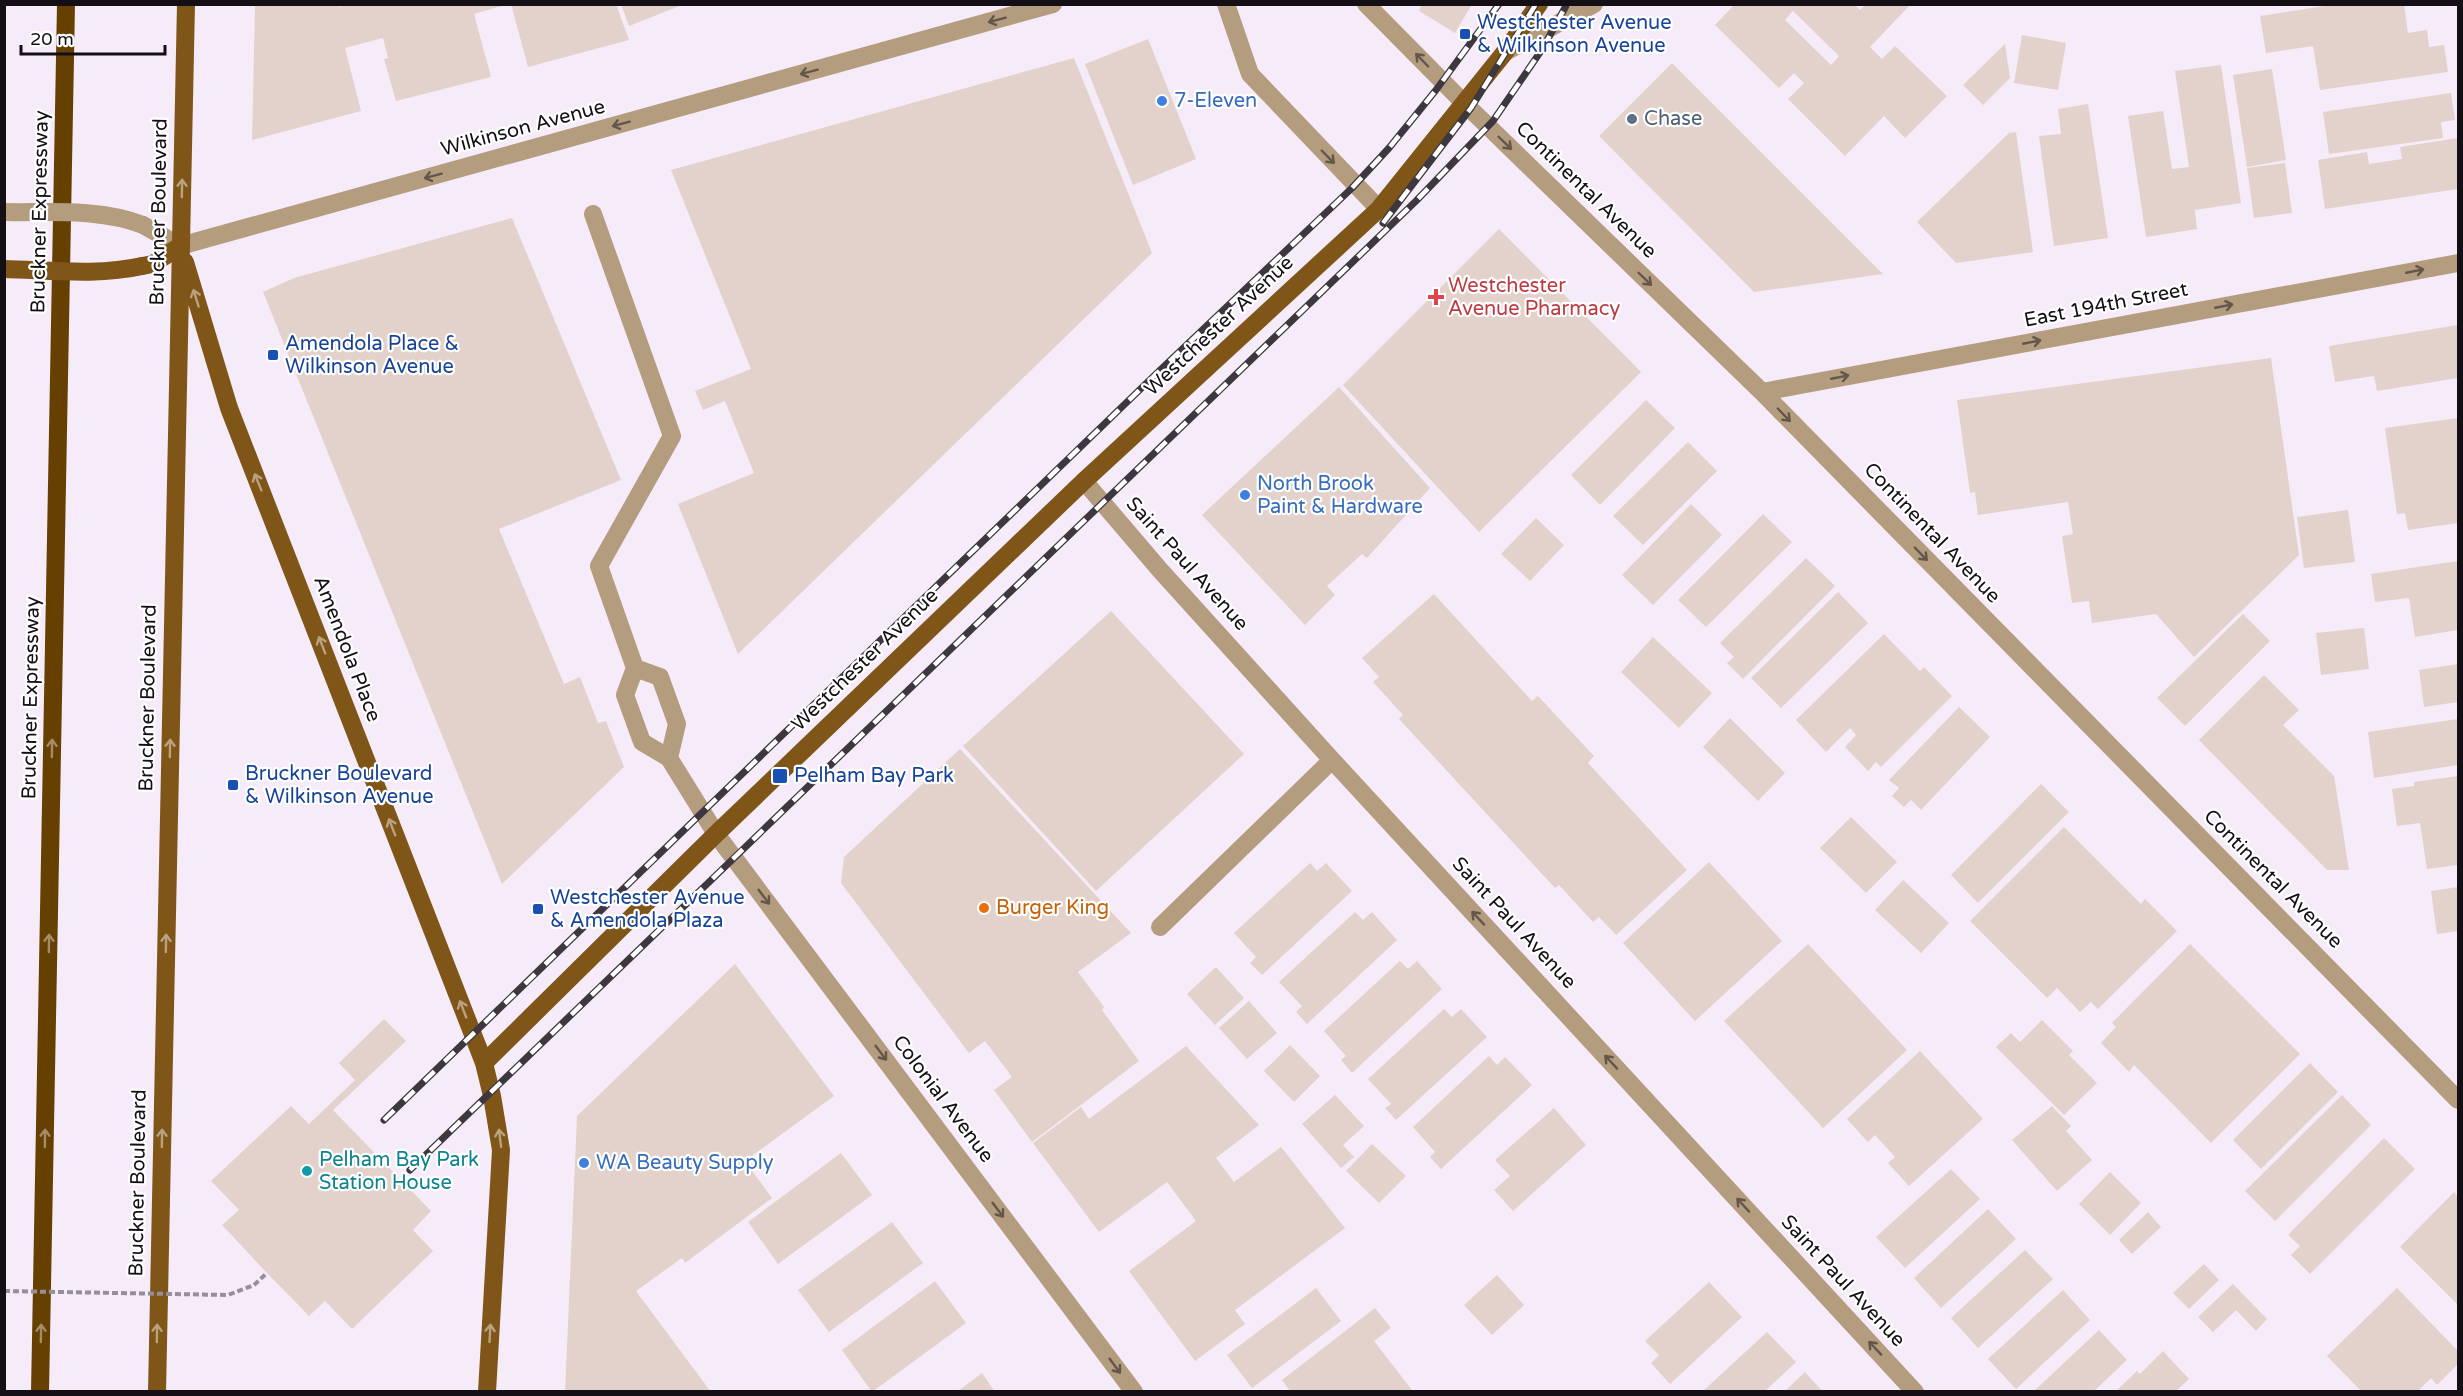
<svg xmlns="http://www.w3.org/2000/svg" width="2463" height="1396" font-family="'Varela Round',sans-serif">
	<rect width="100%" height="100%" fill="#f6ebf8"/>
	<path fill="#e3d2cb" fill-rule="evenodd" d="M 255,4 L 338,4 L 338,7 L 346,4 L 505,5 L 474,14 L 491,77 L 396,101 L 384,59 L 388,58 L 383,38 L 345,48 L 361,111 L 252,140 Z
		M 511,4 L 616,4 L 629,40 L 528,67 Z
		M 621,4 L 669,5 L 682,5 L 629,26 Z
		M 1422,4 L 1472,4 L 1455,33 L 1419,11 Z
		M 1735,4 L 1854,4 L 1860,10 L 1866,4 L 1911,4 L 1870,47 L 1882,59 L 1895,46 L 1947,96 L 1905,138 L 1884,116 L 1845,156 L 1788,99 L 1804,83 L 1794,73 L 1779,88 L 1715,25 ZM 1793,11 L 1839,56 L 1831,65 L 1785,20 Z
		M 2337,4 L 2404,4 L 2408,33 L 2427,30 L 2429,47 L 2444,45 L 2448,72 L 2320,90 L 2313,46 L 2266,53 L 2260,16 Z
		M 2022,35 L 2066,43 L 2058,90 L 2014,83 Z
		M 1148,39 L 1196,159 L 1133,185 L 1085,64 Z
		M 2005,44 L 2010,78 L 1983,105 L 1963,85 Z
		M 1074,58 L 1152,253 L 738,654 L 678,504 L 754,473 L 725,401 L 703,410 L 695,391 L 751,369 L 671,170 Z
		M 1672,63 L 1883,274 L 1754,292 L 1599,136 Z
		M 2221,65 L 2241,203 L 2195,210 L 2197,229 L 2146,237 L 2128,116 L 2163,111 L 2172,169 L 2189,167 L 2175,71 Z
		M 2272,69 L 2286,160 L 2247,167 L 2233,75 Z
		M 2451,93 L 2455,120 L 2441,122 L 2443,138 L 2329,154 L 2323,112 Z
		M 2088,104 L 2108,238 L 2054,246 L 2039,136 L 2061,134 L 2058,109 Z
		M 2016,132 L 2033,252 L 1956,263 L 1917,222 L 2009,133 Z
		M 2458,138 L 2458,189 L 2325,209 L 2318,160 L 2367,152 L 2369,164 L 2402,159 L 2400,147 Z
		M 2285,163 L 2292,213 L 2254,218 L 2247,168 Z
		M 512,218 L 621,480 L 499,529 L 564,684 L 580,677 L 598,723 L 606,721 L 624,767 L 502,884 L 263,292 L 294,278 Z
		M 1499,229 L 1641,372 L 1479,532 L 1343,385 Z
		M 2458,325 L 2458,378 L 2377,391 L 2374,376 L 2335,382 L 2329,346 Z
		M 2271,358 L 2299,555 L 2194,657 L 2156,614 L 2092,623 L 2089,601 L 2072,603 L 2062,536 L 2073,534 L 2068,502 L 1978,515 L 1975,492 L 1970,493 L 1957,400 Z
		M 1339,387 L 1430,488 L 1367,558 L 1362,554 L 1327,586 L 1335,595 L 1305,625 L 1202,515 Z
		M 1646,400 L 1675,428 L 1600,505 L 1571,475 Z
		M 2458,418 L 2458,523 L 2408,530 L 2405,513 L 2397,514 L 2385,428 Z
		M 1688,442 L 1717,471 L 1643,545 L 1613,516 Z
		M 1691,504 L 1722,535 L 1653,605 L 1622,575 Z
		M 2348,510 L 2355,562 L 2304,568 L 2297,517 Z
		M 1763,514 L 1792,542 L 1706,627 L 1678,600 Z
		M 1536,518 L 1564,545 L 1530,581 L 1501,554 Z
		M 1806,558 L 1835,586 L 1743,679 L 1727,663 L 1734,657 L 1720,643 Z
		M 2458,561 L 2458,630 L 2415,637 L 2409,598 L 2375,602 L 2371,574 Z
		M 1838,592 L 1868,623 L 1781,708 L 1751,678 Z
		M 1434,594 L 1532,701 L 1538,696 L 1594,756 L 1588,763 L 1687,870 L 1616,935 L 1599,917 L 1593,922 L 1559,885 L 1555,888 L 1399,719 L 1403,715 L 1373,682 L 1379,677 L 1362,658 Z
		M 1111,611 L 1244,754 L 1096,891 L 963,746 Z
		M 2243,614 L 2270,641 L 2185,726 L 2157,698 Z
		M 2364,628 L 2369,669 L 2321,675 L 2316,633 Z
		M 1884,634 L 1920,671 L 1924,667 L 1952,696 L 1881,767 L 1876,762 L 1868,771 L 1845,747 L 1856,735 L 1850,728 L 1826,752 L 1796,720 Z
		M 1653,637 L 1712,693 L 1679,728 L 1621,672 Z
		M 2458,664 L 2458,702 L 2424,707 L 2419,670 Z
		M 2264,675 L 2299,710 L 2283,725 L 2334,776 L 2349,870 L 2327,870 L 2199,740 Z
		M 1959,707 L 1990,737 L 1921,810 L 1911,800 L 1904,807 L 1892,796 L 1899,788 L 1889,780 Z
		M 1730,718 L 1785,773 L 1758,801 L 1703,747 Z
		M 2458,719 L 2458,765 L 2374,778 L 2368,732 Z
		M 960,749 L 1131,933 L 1078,972 L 1104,1007 L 1102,1010 L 1139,1061 L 1032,1142 L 994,1090 L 1012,1077 L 985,1041 L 969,1053 L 841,883 L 844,857 Z
		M 2458,776 L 2458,865 L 2427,869 L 2420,823 L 2397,826 L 2392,789 L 2414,786 L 2414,782 Z
		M 2041,784 L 2069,812 L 1978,903 L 1951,875 Z
		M 1851,817 L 1897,862 L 1866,893 L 1820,848 Z
		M 2064,827 L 2141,904 L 2145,899 L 2177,931 L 2098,1009 L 2091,1002 L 2080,1012 L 2057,988 L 2047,998 L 1970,921 Z
		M 1709,862 L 1782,941 L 1695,1021 L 1623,943 Z
		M 1310,863 L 1317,871 L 1326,863 L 1352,891 L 1262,975 L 1250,963 L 1256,957 L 1234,933 Z
		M 1903,880 L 1949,923 L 1921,953 L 1875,910 Z
		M 2458,887 L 2458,931 L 2437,934 L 2431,891 Z
		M 1355,912 L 1363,920 L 1372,912 L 1397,940 L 1307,1024 L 1296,1012 L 1302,1006 L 1279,982 Z
		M 1808,944 L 1907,1050 L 1823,1128 L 1724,1021 Z
		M 2190,944 L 2300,1054 L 2211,1143 L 2134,1065 L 2129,1072 L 2101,1043 L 2116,1027 L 2112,1023 Z
		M 1400,961 L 1408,969 L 1417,961 L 1442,989 L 1352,1073 L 1341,1060 L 1346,1056 L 1324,1031 Z
		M 735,964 L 834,1096 L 745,1161 L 772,1198 L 685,1263 L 682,1258 L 636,1291 L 711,1392 L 565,1392 L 577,1116 Z
		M 1216,967 L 1244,998 L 1215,1025 L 1187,994 Z
		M 1249,1001 L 1277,1033 L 1247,1059 L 1219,1028 Z
		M 1444,1009 L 1452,1017 L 1461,1009 L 1487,1037 L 1396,1120 L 1385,1108 L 1391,1104 L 1368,1079 Z
		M 384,1019 L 406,1041 L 333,1110 L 431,1211 L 413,1230 L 433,1251 L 352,1329 L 325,1301 L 309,1316 L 267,1273 L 222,1225 L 239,1210 L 211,1181 L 291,1106 L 309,1124 L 355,1080 L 339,1063 Z
		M 2042,1020 L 2073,1051 L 2069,1055 L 2097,1083 L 2064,1115 L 1996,1047 L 2011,1033 L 2020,1042 Z
		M 1290,1045 L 1320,1076 L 1294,1102 L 1264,1071 Z
		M 1186,1046 L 1259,1125 L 1216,1158 L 1234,1182 L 1281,1147 L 1345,1228 L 1235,1310 L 1245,1324 L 1195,1361 L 1129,1271 L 1196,1221 L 1167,1182 L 1099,1232 L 1033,1143 L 1081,1107 L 1089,1119 Z
		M 1920,1051 L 1983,1119 L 1909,1186 L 1888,1163 L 1895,1157 L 1875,1135 L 1868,1142 L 1847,1119 Z
		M 1489,1056 L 1497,1065 L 1505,1057 L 1532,1085 L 1441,1169 L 1430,1157 L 1435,1152 L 1413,1127 Z
		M 2310,1063 L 2338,1092 L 2261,1169 L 2233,1140 Z
		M 1335,1095 L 1364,1126 L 1343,1145 L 1354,1157 L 1341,1168 L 1302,1124 Z
		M 2342,1095 L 2371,1125 L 2275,1221 L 2245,1191 Z
		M 2052,1106 L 2071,1126 L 2066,1131 L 2092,1160 L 2057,1191 L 2012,1140 Z
		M 1554,1108 L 1586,1145 L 1513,1211 L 1494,1190 L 1510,1176 L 1495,1160 Z
		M 2384,1138 L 2415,1169 L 2310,1274 L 2291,1255 L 2300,1246 L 2288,1235 Z
		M 1372,1144 L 1406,1176 L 1379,1203 L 1346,1171 Z
		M 841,1153 L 872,1195 L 778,1264 L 748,1222 Z
		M 1951,1169 L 1980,1199 L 1905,1268 L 1876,1237 Z
		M 2110,1172 L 2141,1203 L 2110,1235 L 2079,1204 Z
		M 2454,1192 L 2458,1197 L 2458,1305 L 2400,1247 Z
		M 1988,1209 L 2016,1239 L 1941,1308 L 1914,1278 Z
		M 2148,1212 L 2161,1227 L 2132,1254 L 2119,1240 Z
		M 892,1222 L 923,1263 L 829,1332 L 798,1290 Z
		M 2025,1250 L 2053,1279 L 1978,1348 L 1951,1318 Z
		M 2204,1264 L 2219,1280 L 2189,1309 L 2173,1293 Z
		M 1497,1275 L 1524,1305 L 1492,1335 L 1464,1305 Z
		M 935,1281 L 966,1323 L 872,1392 L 842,1350 Z
		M 1709,1282 L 1742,1317 L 1670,1384 L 1651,1363 L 1659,1355 L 1645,1341 Z
		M 2233,1284 L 2267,1319 L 2256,1331 L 2236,1310 L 2213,1332 L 2198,1317 Z
		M 1316,1288 L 1341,1321 L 1252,1388 L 1227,1355 Z
		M 2397,1288 L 2458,1351 L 2458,1364 L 2437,1385 L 2431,1378 L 2417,1392 L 2362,1392 L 2327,1356 Z
		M 2063,1290 L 2090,1320 L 2016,1389 L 1988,1359 Z
		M 1375,1308 L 1391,1328 L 1374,1341 L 1412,1390 L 1291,1392 L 1282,1380 Z
		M 2099,1330 L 2127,1360 L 2093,1392 L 2033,1392 Z
		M 1767,1332 L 1796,1362 L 1764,1392 L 1702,1392 Z
		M 2163,1351 L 2189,1379 L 2175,1392 L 2115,1392 L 2137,1371 L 2140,1374 Z
		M 1805,1372 L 1823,1392 L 1784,1392 Z
		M 982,1373 L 995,1392 L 957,1392 Z"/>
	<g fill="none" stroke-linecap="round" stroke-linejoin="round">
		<path stroke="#b49c7f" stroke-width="18" d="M 1226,4 L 1250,74 L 1379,209
			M 1366,4 L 1463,102 L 1762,392 L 2458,1100
			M 1505,52 L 1594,4
			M 593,214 L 672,436 L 599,566 L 635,668 L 625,695 L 642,742 L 669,758 L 716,834 L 1134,1392
			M 143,225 L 180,246 L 1053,4
			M 1762,392 L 2458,263
			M 1084,481 L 1160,570 L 1332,760 L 1915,1392
			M 635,668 L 660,677 L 677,724 L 669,758
			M 1160,927 L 1332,760"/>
		<path stroke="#7f5618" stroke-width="18" d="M 185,262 L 229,408 L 241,439 L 484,1063 L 492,1096 L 501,1150 L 487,1392
			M 142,266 L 153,264 L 180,246
			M 484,1063 L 716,834 L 1084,481 L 1379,209 L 1505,52 L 1539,4
			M 157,1392 L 186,4"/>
		<path stroke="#654000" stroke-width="18" d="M 40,1392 L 66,4"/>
		<g stroke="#3d383e" stroke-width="7">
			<path id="rail" d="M 1383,223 L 1471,108 L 1536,4
				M 384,1120 L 1156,374 L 1352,188 L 1389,148 L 1436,90 L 1499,4
				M 410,1170 L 1416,201 L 1493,121 L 1543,48 L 1567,4"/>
		</g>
		<use href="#rail" stroke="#fff" stroke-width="4.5" stroke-dasharray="14" stroke-linecap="butt"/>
		<path stroke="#978f98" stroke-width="4" stroke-dasharray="6 3" stroke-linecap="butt" d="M 4,1291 L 228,1295 L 254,1285 L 267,1273"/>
		<path stroke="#b49c7f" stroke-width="18" d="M 4,212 C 50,213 100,208 143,225"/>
		<path stroke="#7f5618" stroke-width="18" d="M 4,269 C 49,270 98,276 142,266"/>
	</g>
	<defs><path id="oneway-shaft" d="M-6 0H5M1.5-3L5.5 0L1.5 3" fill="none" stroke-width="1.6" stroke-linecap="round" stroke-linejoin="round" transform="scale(1.5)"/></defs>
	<g stroke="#64564a">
		<use href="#oneway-shaft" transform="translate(997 20) rotate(165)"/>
		<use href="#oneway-shaft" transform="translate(1422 60) rotate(-134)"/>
		<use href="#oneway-shaft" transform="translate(809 72) rotate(165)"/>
		<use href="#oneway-shaft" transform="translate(621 124) rotate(165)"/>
		<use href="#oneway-shaft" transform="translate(1505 143) rotate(44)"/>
		<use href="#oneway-shaft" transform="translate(1328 157) rotate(46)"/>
		<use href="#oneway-shaft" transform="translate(433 176) rotate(165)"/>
		<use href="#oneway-shaft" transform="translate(2415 271) rotate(-11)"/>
		<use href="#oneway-shaft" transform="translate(1645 279) rotate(44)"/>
		<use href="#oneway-shaft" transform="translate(2224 306) rotate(-11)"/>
		<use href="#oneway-shaft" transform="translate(2032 342) rotate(-11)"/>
		<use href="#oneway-shaft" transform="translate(1840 377) rotate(-11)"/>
		<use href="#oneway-shaft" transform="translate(1784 415) rotate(46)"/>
		<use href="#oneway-shaft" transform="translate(1921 554) rotate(46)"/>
		<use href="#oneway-shaft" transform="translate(764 897) rotate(53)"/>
		<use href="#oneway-shaft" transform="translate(1478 918) rotate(-133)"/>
		<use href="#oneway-shaft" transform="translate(881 1053) rotate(53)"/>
		<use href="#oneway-shaft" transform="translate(1611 1062) rotate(-133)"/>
		<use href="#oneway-shaft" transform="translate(1743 1205) rotate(-133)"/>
		<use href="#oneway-shaft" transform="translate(998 1210) rotate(53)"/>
		<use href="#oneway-shaft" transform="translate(1875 1348) rotate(-133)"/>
		<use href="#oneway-shaft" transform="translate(1115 1366) rotate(53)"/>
	</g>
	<g stroke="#b9a280">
		<use href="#oneway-shaft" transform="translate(182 188) rotate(-89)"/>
		<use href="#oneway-shaft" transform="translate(196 298) rotate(-107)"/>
		<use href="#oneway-shaft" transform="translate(258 482) rotate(-112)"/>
		<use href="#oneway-shaft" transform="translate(322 645) rotate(-111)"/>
		<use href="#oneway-shaft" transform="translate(170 748) rotate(-89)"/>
		<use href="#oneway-shaft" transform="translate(392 827) rotate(-111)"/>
		<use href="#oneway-shaft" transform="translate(166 943) rotate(-89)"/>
		<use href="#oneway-shaft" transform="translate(463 1009) rotate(-111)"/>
		<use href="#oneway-shaft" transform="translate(162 1138) rotate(-89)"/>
		<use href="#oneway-shaft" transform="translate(500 1138) rotate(-97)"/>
		<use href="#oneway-shaft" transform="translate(157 1333) rotate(-89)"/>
		<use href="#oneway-shaft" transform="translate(490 1333) rotate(-87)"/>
	</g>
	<g stroke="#a38c66">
		<use href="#oneway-shaft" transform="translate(52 748) rotate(-89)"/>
		<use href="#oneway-shaft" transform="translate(49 943) rotate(-89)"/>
		<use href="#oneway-shaft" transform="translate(45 1138) rotate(-89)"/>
		<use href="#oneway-shaft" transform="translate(41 1333) rotate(-89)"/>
	</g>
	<g fill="#1a4fb4" stroke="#fff" stroke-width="2">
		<rect x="1459" y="28" width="12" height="12" rx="3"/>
		<rect x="267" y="349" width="12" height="12" rx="3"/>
		<rect x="772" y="768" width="16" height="16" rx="3"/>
		<rect x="227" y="779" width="12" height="12" rx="3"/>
		<rect x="532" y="903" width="12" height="12" rx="3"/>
	</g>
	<g fill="#3f7fe0" stroke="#fff" stroke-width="2">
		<circle cx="1162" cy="101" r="6"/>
		<circle cx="1245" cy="495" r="6"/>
		<circle cx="584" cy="1163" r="6"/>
	</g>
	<circle fill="#5c6f8a" stroke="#fff" stroke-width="2" cx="1632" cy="119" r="6"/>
	<path fill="#e0444e" stroke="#fff" stroke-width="2" d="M1433 288h6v6h6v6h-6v6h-6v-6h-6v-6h6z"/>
	<circle fill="#e8710a" stroke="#fff" stroke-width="2" cx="984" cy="908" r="6"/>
	<circle fill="#0f9aa8" stroke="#fff" stroke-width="2" cx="307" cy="1171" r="6"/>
	<g text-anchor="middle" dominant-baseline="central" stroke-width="4.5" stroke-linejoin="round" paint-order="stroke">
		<g font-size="20" fill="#164399" stroke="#fff" text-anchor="start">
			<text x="1477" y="23">Westchester Avenue<tspan x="1477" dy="23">&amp; Wilkinson Avenue</tspan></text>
			<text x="285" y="344">Amendola Place &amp;<tspan x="285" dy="23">Wilkinson Avenue</tspan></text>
			<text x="245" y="774">Bruckner Boulevard<tspan x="245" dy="23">&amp; Wilkinson Avenue</tspan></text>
			<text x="794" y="776">Pelham Bay Park</text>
			<text x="550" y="898">Westchester Avenue<tspan x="550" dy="23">&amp; Amendola Plaza</tspan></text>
		</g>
		<g font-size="20" fill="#366cbe" stroke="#fff" text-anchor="start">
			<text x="1174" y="101">7-Eleven</text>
			<text x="1257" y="484">North Brook<tspan x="1257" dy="23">Paint &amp; Hardware</tspan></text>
			<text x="596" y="1163">WA Beauty Supply</text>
		</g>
		<g font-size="20" fill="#4e5e75" stroke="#fff" text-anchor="start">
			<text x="1644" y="119">Chase</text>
		</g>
		<g font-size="20" fill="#130f14" stroke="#fff">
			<text transform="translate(523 128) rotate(-15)">Wilkinson Avenue</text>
			<text transform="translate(1586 190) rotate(44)">Continental Avenue</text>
			<text transform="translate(40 212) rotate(-89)">Bruckner Expressway</text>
			<text transform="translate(159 212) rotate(-89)">Bruckner Boulevard</text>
			<text transform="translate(2106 305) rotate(-11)">East 194th Street</text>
			<text transform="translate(1219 326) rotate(-43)">Westchester Avenue</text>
			<text transform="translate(1932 533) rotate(46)">Continental Avenue</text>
			<text transform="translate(1187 564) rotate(48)">Saint Paul Avenue</text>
			<text transform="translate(347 649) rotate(69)">Amendola Place</text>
			<text transform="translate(865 660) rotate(-44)">Westchester Avenue</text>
			<text transform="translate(31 698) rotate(-89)">Bruckner Expressway</text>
			<text transform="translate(148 698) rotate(-89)">Bruckner Boulevard</text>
			<text transform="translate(2273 879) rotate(45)">Continental Avenue</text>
			<text transform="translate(1514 923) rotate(47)">Saint Paul Avenue</text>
			<text transform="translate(943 1099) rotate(53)">Colonial Avenue</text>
			<text transform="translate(138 1183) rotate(-89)">Bruckner Boulevard</text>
			<text transform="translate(1843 1281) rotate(47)">Saint Paul Avenue</text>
		</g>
		<g font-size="20" fill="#be3a42" stroke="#fff" text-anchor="start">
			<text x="1448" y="286">Westchester<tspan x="1448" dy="23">Avenue Pharmacy</tspan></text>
		</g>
		<g font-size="20" fill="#c56008" stroke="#fff" text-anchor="start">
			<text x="996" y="908">Burger King</text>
		</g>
		<g font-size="20" fill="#0d838f" stroke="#fff" text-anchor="start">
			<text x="319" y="1160">Pelham Bay Park<tspan x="319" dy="23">Station House</tspan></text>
		</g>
	</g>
	<rect width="2463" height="1396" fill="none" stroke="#130f14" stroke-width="12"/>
	<path d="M21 45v9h144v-9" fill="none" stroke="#130f14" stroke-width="3"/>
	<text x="30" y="45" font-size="18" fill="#130f14" stroke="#ffffff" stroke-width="4.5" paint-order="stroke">20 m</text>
</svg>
